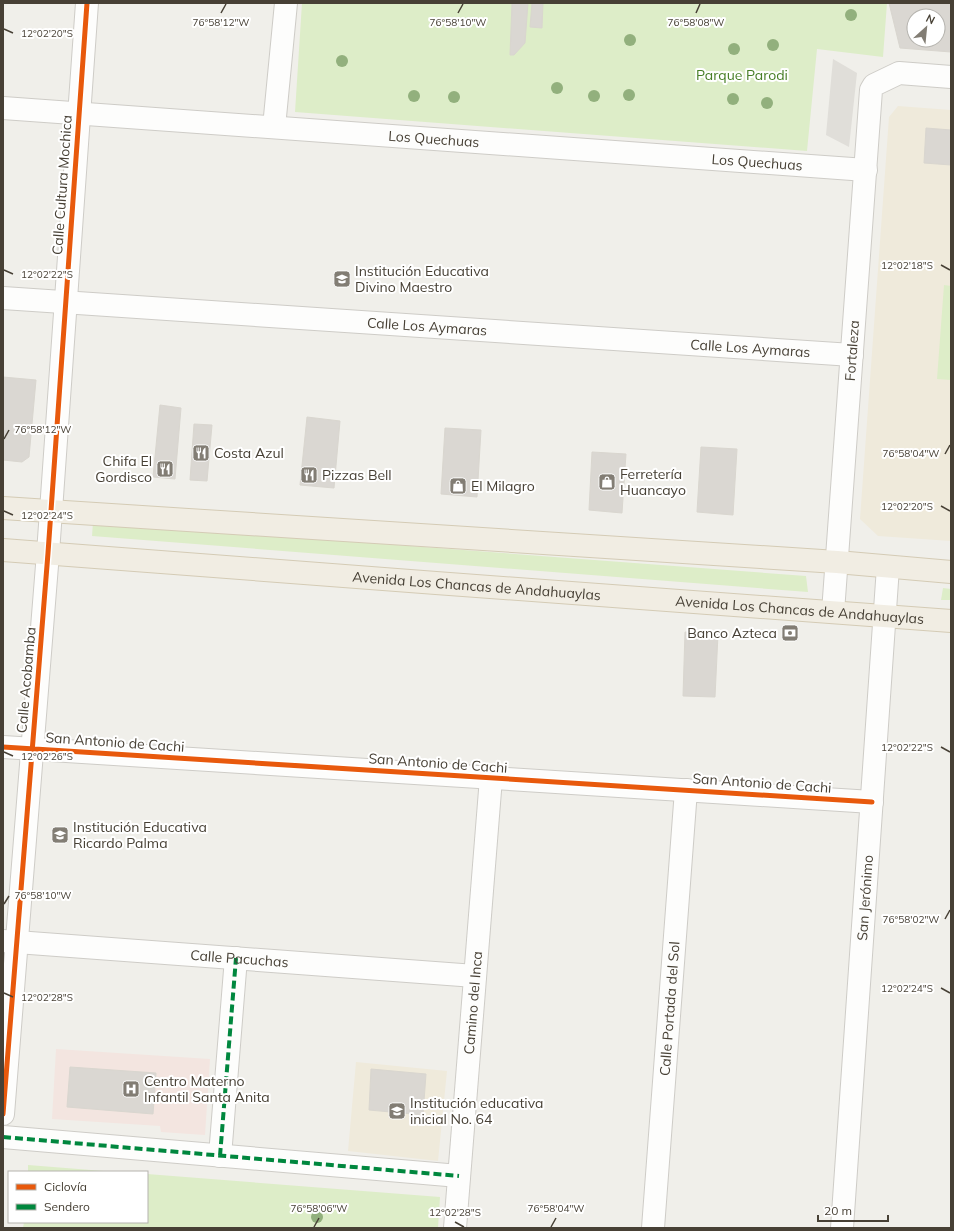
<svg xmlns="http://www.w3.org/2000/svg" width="954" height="1231" font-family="Mulish,sans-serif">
	<rect width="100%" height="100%" fill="#f0efea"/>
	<path fill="#efeadb" d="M 898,106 L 951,110 L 951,541 L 878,536 L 860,519 L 889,117 Z
		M 356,1062 L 447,1071 L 438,1161 L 348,1151 Z"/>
	<path fill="#f3e5e0" d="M 56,1049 L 210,1059 L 205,1135 L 161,1132 L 160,1126 L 52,1119 Z"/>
	<path fill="#ddedc8" d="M 302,3 L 887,3 L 883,57 L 817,49 L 807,151 L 295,112 Z
		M 944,285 L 951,286 L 951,380 L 937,379 Z
		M 93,522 L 806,576 L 808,592 L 92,536 Z
		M 943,588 L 951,589 L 951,600 L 941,600 Z
		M 28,1165 L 116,1172 L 28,1172 Z
		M 147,1174 L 440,1197 L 438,1228 L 23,1228 L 24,1222 L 147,1222 Z"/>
	<path fill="#e0ded9" d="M 833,59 L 857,73 L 849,147 L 826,135 Z"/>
	<path fill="#dad7d2" stroke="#d9d6cf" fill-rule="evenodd" d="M 512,3 L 528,3 L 525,43 L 514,55 L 510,55 Z
		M 532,3 L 543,3 L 542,28 L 530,27 Z
		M 889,3 L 951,3 L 951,52 L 900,48 ZM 914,16 L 938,16 L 938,40 L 914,40 Z
		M 926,128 L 951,130 L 951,165 L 924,163 Z
		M 3,377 L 36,380 L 29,457 L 22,462 L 3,460 Z
		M 160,405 L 181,408 L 175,479 L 153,477 Z
		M 307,417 L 340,421 L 334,488 L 300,485 Z
		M 194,424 L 212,425 L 207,481 L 190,480 Z
		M 445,428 L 481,430 L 477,497 L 441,494 Z
		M 701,447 L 737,449 L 733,515 L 697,512 Z
		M 592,452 L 626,454 L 622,513 L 589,510 Z
		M 685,632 L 718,634 L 715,697 L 683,696 Z
		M 70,1067 L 156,1073 L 153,1114 L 67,1107 Z
		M 371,1069 L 426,1074 L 423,1115 L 369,1110 Z"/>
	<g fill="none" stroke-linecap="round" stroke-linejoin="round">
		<g stroke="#ceccc7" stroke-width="24">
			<g id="minor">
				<path id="s1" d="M 3,108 L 866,170"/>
				<path d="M 274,127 L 286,3"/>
				<path id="s2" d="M 3,298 L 852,355"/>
				<path id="s3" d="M 833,612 L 871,90 L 874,85 L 899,73 L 951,77"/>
				<path d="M 3,747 L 872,802"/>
				<path id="s4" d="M 3,941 L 475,976"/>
				<path d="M 3,1114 L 48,553 L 87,3"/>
				<path d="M 3,1137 L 459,1176"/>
				<path d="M 220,1156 L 236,958"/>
				<path id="s5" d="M 455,1228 L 491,778"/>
				<path id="s6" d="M 653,1228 L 686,790"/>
				<path id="s7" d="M 842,1228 L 888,567"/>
			</g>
		</g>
		<g stroke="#d4cbb5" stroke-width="24">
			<g id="major">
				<path d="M 3,508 L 837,562 L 951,572"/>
				<path id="s8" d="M 3,550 L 436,583 L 951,621"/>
			</g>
		</g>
		<use href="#minor" stroke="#fdfdfc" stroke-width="22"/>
		<use href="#major" stroke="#f1ede3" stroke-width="22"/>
		<path stroke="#00873e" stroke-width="4" stroke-dasharray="8 4" stroke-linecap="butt" d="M 3,1137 L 459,1176
			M 220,1156 L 236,958"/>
		<g stroke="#fff" stroke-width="8">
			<path id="cycleway" d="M 3,747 L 872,802
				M 3,1114 L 48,553 L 87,3"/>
		</g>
		<use href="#cycleway" stroke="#e8590c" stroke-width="5"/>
	</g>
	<g fill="#92b07d">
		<circle cx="851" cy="15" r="6"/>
		<circle cx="630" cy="40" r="6"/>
		<circle cx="773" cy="45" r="6"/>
		<circle cx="734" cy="49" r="6"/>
		<circle cx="342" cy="61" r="6"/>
		<circle cx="557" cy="88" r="6"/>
		<circle cx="629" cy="95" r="6"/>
		<circle cx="414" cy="96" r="6"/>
		<circle cx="594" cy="96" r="6"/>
		<circle cx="454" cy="97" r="6"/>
		<circle cx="733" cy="99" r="6"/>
		<circle cx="767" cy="103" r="6"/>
		<circle cx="317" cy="1217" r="6"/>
	</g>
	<path fill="none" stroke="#474035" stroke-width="1.5" d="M 221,13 L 226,4M 458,13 L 463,4M 696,13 L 700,4M 4,29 L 13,33M 941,265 L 950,270M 4,270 L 13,274M 4,439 L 9,430M 945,454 L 950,445M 941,506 L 950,511M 4,511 L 13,515M 941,747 L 950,752M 4,752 L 13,756M 4,904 L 9,896M 945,919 L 950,910M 941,988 L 950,993M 4,993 L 13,997M 455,1222 L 464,1227M 314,1227 L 319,1218M 551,1227 L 556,1218"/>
	<defs>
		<g id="school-square" transform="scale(0.9)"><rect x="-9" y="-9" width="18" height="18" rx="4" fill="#827d74" stroke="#fff"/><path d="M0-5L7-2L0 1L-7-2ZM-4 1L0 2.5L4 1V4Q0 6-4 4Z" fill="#fff"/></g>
		<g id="restaurant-square" transform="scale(0.9)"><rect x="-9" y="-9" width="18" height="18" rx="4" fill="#827d74" stroke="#fff"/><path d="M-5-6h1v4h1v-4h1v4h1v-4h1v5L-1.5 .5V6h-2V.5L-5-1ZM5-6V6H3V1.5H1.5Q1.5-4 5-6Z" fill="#fff"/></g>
		<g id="shop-square" transform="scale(0.9)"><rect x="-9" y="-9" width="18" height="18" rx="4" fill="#827d74" stroke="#fff"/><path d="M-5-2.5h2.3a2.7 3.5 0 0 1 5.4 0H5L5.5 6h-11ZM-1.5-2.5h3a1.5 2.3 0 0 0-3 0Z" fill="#fff"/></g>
		<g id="bank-square" transform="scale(0.9)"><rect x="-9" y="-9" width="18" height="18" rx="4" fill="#827d74" stroke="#fff"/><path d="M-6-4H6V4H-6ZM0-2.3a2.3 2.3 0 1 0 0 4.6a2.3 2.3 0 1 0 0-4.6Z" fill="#fff"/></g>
		<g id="hospital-square" transform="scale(0.9)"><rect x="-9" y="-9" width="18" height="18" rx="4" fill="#827d74" stroke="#fff"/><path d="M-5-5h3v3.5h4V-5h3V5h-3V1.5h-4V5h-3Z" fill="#fff"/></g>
	</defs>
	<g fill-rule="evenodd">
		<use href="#school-square" x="342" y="279"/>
		<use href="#restaurant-square" x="201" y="453"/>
		<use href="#restaurant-square" x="165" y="469"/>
		<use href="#restaurant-square" x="309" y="475"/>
		<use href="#shop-square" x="607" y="482"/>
		<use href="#shop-square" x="458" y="486"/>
		<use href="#bank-square" x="790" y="633"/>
		<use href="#school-square" x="60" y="835"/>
		<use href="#hospital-square" x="131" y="1089"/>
		<use href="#school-square" x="397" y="1111"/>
	</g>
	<g text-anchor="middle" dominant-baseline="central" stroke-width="4" stroke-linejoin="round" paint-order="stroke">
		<g font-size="14" fill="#457d24" stroke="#fff">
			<text x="742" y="75">Parque Parodi</text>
		</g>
		<g font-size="14" fill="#474035" stroke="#fff">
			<text stroke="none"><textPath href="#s1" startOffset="432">Los Quechuas</textPath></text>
			<text stroke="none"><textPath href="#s1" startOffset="756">Los Quechuas</textPath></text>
			<text transform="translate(62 185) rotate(-86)">Calle Cultura Mochica</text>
			<text stroke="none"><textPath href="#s2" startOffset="425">Calle Los Aymaras</textPath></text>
			<text stroke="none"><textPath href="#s2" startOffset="749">Calle Los Aymaras</textPath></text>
			<text stroke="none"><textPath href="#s3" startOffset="262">Fortaleza</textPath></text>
			<text stroke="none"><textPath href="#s8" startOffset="475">Avenida Los Chancas de Andahuaylas</textPath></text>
			<text stroke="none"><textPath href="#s8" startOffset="799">Avenida Los Chancas de Andahuaylas</textPath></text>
			<text transform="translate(26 680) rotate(-85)">Calle Acobamba</text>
			<text transform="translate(115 742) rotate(4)">San Antonio de Cachi</text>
			<text transform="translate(438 763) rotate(4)">San Antonio de Cachi</text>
			<text transform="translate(762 783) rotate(4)">San Antonio de Cachi</text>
			<text stroke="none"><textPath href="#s7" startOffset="331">San Jerónimo</textPath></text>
			<text stroke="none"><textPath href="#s4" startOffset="237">Calle Pacuchas</textPath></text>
			<text stroke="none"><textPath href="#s5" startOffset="226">Camino del Inca</textPath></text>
			<text stroke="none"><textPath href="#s6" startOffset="220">Calle Portada del Sol</textPath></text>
		</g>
		<g font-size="14" fill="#474035" stroke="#fff" text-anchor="start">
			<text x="355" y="271">Institución Educativa<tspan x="355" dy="16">Divino Maestro</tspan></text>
			<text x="214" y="453">Costa Azul</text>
			<text x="152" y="461" text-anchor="end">Chifa El<tspan x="152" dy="16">Gordisco</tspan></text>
			<text x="620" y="474">Ferretería<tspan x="620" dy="16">Huancayo</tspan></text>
			<text x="322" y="475">Pizzas Bell</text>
			<text x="471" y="486">El Milagro</text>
			<text x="777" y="633" text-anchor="end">Banco Azteca</text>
			<text x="73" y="827">Institución Educativa<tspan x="73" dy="16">Ricardo Palma</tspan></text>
			<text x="144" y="1081">Centro Materno<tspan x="144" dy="16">Infantil Santa Anita</tspan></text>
			<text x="410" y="1103">Institución educativa<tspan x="410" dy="16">inicial No. 64</tspan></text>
		</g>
	</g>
	<g font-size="10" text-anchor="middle" fill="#474035" stroke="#fff" stroke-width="4" stroke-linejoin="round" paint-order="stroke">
		<text x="221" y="26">76°58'12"W</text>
		<text x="458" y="26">76°58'10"W</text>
		<text x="696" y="26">76°58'08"W</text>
		<text x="47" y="37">12°02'20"S</text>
		<text x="907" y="269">12°02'18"S</text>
		<text x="47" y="278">12°02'22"S</text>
		<text x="43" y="433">76°58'12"W</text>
		<text x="911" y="457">76°58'04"W</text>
		<text x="907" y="510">12°02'20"S</text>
		<text x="47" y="519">12°02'24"S</text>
		<text x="907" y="751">12°02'22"S</text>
		<text x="47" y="760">12°02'26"S</text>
		<text x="43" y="899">76°58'10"W</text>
		<text x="911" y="923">76°58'02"W</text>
		<text x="907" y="992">12°02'24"S</text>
		<text x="47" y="1001">12°02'28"S</text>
		<text x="319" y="1212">76°58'06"W</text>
		<text x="556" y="1212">76°58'04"W</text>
		<text x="455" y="1216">12°02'28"S</text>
	</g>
	<rect width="954" height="1231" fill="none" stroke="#474035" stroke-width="8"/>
	<rect x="8" y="1171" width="140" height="52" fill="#ffffff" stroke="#b5b3ae"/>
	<rect x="16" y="1184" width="20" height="6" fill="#e8590c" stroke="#b5b3ae"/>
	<text x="44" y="1191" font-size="12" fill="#474035">Ciclovía</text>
	<rect x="16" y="1204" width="20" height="6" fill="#00873e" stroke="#b5b3ae"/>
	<text x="44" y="1211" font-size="12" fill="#474035">Sendero</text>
	<g transform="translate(926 28) rotate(27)"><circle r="19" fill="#ffffff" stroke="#b5b3ae"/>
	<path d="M0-3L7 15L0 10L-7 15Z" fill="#827d74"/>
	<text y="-6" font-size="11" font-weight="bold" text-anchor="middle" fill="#474035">N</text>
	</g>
	<path d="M818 1215v6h70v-6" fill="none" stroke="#474035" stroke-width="2"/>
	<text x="824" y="1215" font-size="12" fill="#474035" stroke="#ffffff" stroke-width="3" paint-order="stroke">20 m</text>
</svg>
